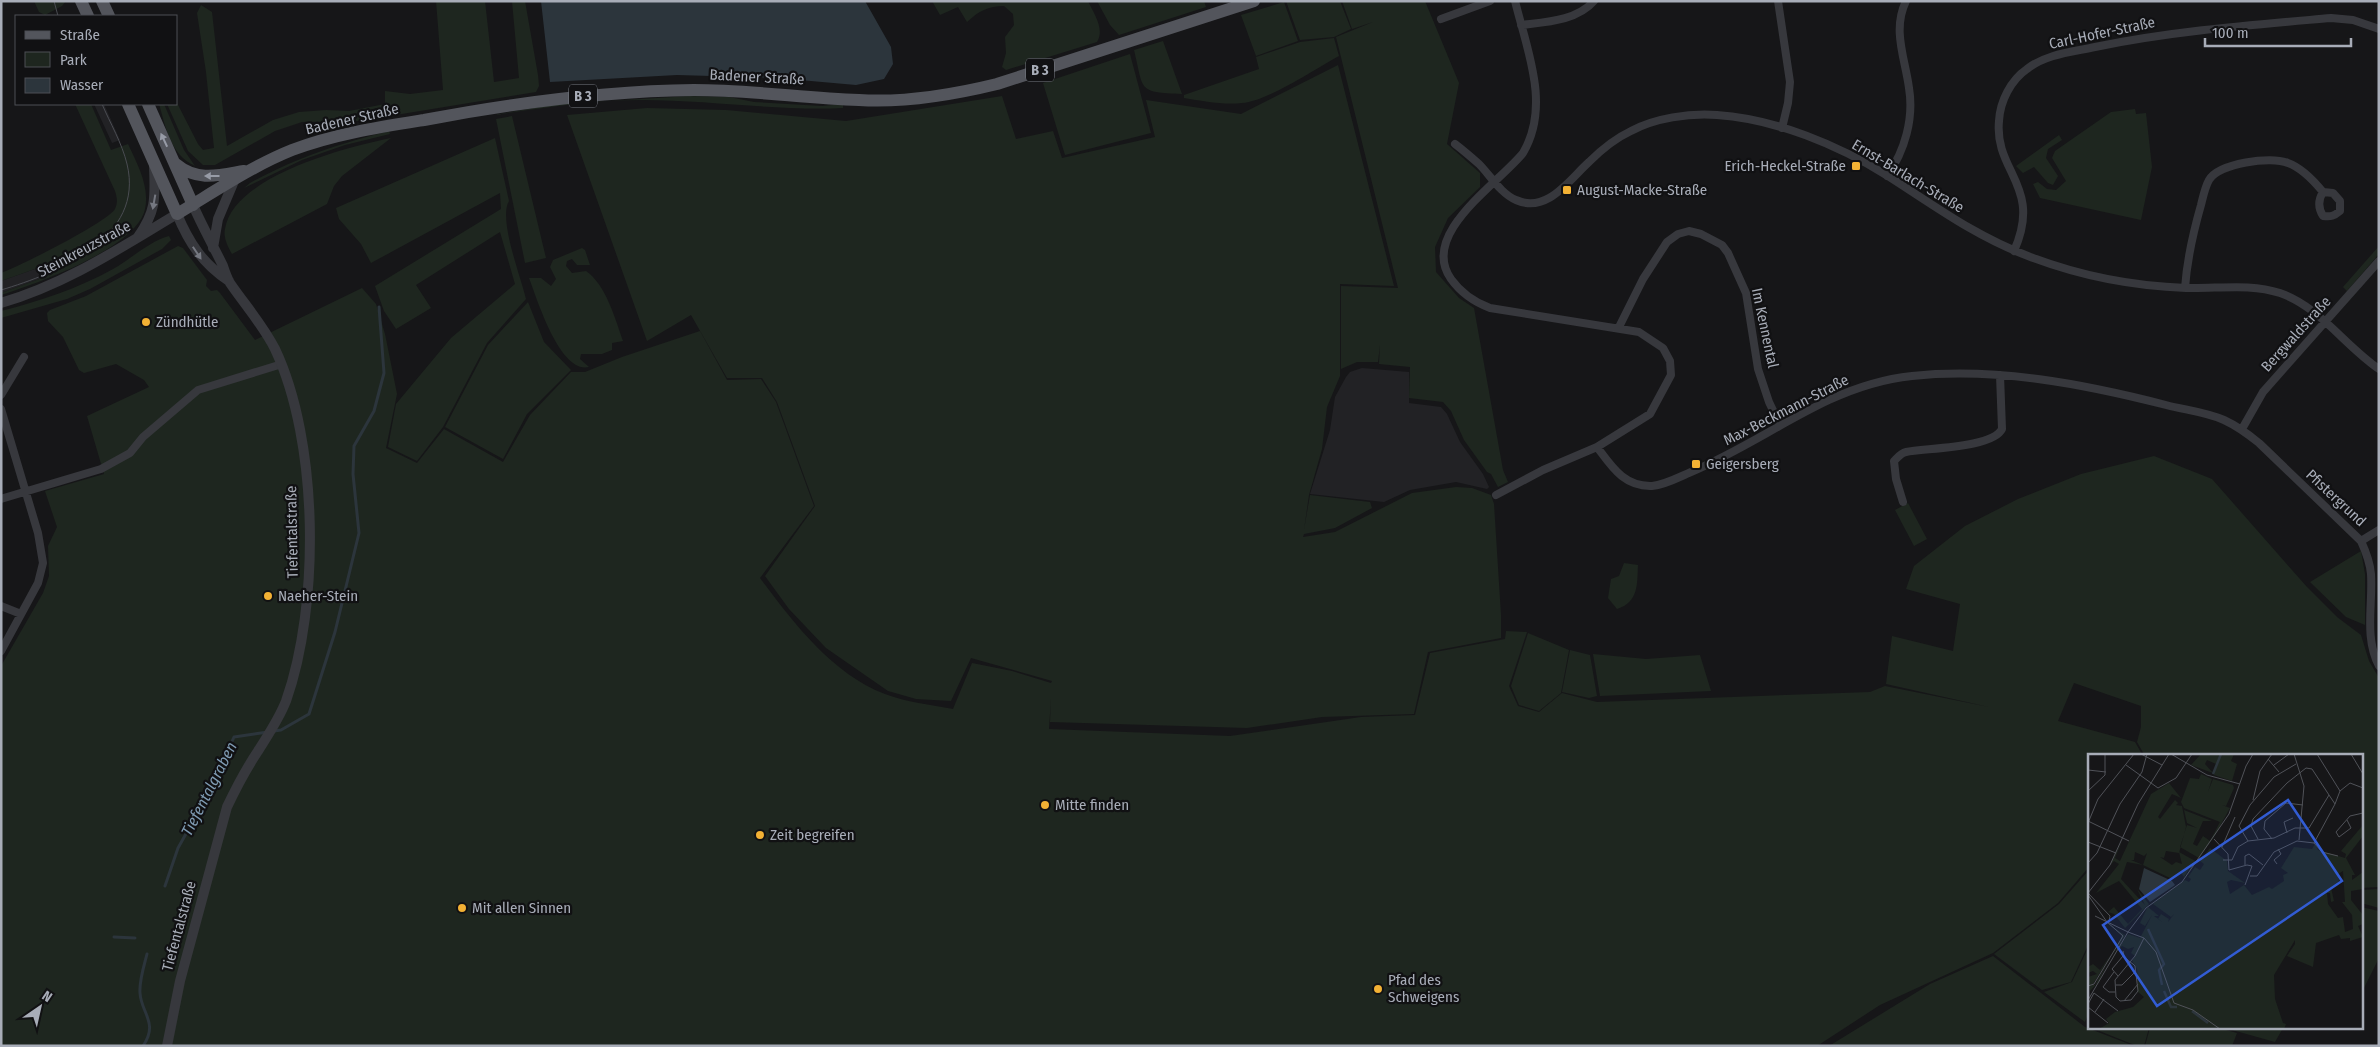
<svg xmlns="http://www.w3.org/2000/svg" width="2380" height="1047" font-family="'Fira Sans Condensed',sans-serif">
	<rect width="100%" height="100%" fill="#161618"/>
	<path fill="#222225" d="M 94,104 L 104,104 L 120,140 L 112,143 Z
		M 76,249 L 82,258 L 42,278 L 1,293 L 1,281 L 46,265 Z
		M 1362,368 L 1409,372 L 1409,403 L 1441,407 L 1447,414 L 1460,442 L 1483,474 L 1489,487 L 1487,489 L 1456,482 L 1410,490 L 1384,502 L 1310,494 L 1330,430 L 1335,397 L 1346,377 L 1350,372 Z"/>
	<path fill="#1e261f" d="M 34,1 L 66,1 L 62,6 L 45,15 L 39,12 Z
		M 436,1 L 485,1 L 494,82 L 519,78 L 512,1 L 525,1 L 538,75 L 539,86 L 536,92 L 359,121 L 302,122 L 275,131 L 215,165 L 203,165 L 188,151 L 167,104 L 176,104 L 176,101 L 198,144 L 203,150 L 214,148 L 206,72 L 197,13 L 201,5 L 212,12 L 227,146 L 273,120 L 299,112 L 326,110 L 349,111 L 385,104 L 385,91 L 410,94 L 443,90 Z
		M 932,1 L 1088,1 C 1094,14 1105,29 1097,42 L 1006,70 L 1002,67 L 1006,53 L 1005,37 L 1014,25 L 1013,14 L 1004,6 C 988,6 979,11 967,22 L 958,7 L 940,15 Z
		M 1097,1 L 1204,1 L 1206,7 L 1119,35 L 1110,25 Z
		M 1286,1 L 1340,1 L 1351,29 L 1334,37 L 1300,40 Z
		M 1342,1 L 1425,1 L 1459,83 L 1447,144 L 1480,173 L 1480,187 L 1448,218 L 1435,247 L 1436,272 L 1459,298 L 1474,308 L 1503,470 L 1508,482 L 1498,487 L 1491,474 L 1487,472 L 1464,440 L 1451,411 L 1443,402 L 1409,398 L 1410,367 L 1379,364 L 1380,345 L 1378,362 L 1357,362 L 1341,369 L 1341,286 L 1398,288 L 1336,37 L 1373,22 L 1352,29 Z
		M 1284,2 L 1298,41 L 1256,56 L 1241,15 Z
		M 1334,38 L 1339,56 C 1315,69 1268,101 1242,103 C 1222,105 1203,101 1184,98 L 1184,95 L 1259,69 L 1256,57 L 1300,42 Z
		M 1163,41 L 1182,94 C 1137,92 1144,91 1134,50 Z
		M 1130,54 L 1151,133 L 1065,155 L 1043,83 Z
		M 1338,65 L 1394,286 L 1340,284 L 1340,376 L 1327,407 L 1322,449 L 1309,495 L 1304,530 L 1310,495 L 1370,502 L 1372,508 L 1335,528 L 1304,534 L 1303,537 L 1335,532 L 1412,493 L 1456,487 L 1472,488 L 1491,495 L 1494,504 L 1501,615 L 1501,638 L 1428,652 L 1414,714 L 1322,717 L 1247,728 L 1050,722 L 1051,698 L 1049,729 L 1230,736 L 1361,717 L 1415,715 L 1430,653 L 1505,639 L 1506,631 L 1527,632 L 1509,686 L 1518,706 L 1539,712 L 1562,693 L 1597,702 L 1870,692 L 1885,686 L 1989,707 L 1886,684 L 1892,636 L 1953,651 L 1960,604 L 1906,589 L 1914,566 L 1965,526 L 2018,499 L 2081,474 L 2154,456 L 2212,479 L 2307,587 L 2337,617 L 2361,635 L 2369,661 L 2379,678 L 2379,887 L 2361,888 L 2361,756 L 2145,756 L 2137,742 L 2141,727 L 2141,706 L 2074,683 L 2058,721 L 2135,742 L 2143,756 L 2089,756 L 2089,867 L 2058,903 L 1993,953 L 1880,1005 L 1817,1046 L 1,1046 L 1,666 L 43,593 L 49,576 L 48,546 L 57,527 L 45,491 L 104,474 L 87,416 L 149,387 L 144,380 L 116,364 L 84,373 L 79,370 L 63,337 L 48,321 L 47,313 L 50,310 L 86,296 L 178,246 L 183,248 L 207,280 L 206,286 L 211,291 L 217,290 L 220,293 L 255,340 L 362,288 L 376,304 L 385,334 L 397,394 L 386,448 L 417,463 L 444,429 L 503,462 L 530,415 L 571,372 L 585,372 L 622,357 L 700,331 L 727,380 L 761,379 L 776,402 L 814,506 L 760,578 C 794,623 831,673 885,694 C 906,702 931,705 953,709 L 972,663 L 1012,671 L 1051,683 L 1052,681 L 971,658 L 951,701 L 916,699 L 888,691 L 826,648 L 789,609 L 765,576 L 815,506 L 777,402 L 762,378 L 727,378 L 691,315 L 647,341 L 567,115 L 647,108 L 726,110 L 846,121 L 1002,96 L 1016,139 L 1053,131 L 1062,158 L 1155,137 L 1146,100 L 1241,114 Z
		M 690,96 L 729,97 L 754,102 L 822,106 L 843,104 L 843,108 C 776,111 709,100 642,100 C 592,100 543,108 494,115 L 558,104 Z
		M 75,104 L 91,104 L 111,150 L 128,144 C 137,163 150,187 145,209 C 137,248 36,284 1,295 L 1,293 L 42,278 L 82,258 L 76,249 L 46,265 L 1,281 L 1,273 C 20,266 106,223 115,209 C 118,203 117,197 115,191 Z
		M 159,104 L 164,104 L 184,150 L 195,166 C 170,154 166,128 159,104 Z
		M 2135,109 L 2136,114 L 2146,113 L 2152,167 L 2141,220 L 2040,198 L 2033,184 L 2038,182 L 2047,189 L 2056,190 L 2066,181 L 2052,158 L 2055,151 L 2111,112 Z
		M 512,116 L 546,258 L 525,263 L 496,119 Z
		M 389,131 L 390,134 L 345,145 L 302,160 L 244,188 L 250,183 C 296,158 338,144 389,131 Z
		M 2059,135 L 2062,140 L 2048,149 L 2046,158 L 2058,176 L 2053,185 L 2048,183 L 2034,167 L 2023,173 L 2016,166 Z
		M 391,138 L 342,176 L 334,186 L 327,204 L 232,254 C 228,247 223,237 225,229 C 233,176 347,147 391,138 Z
		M 495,138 L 509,201 C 498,219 521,277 526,299 L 487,343 L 443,427 L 417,461 L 388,447 L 396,404 L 451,338 L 515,284 L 500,232 L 416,285 L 431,308 L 396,329 L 384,311 L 375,286 L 501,209 L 500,193 L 371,263 L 361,244 L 339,219 L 336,208 Z
		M 169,236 L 171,240 L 162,249 L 90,289 L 67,299 L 1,318 L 1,311 C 40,301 77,289 113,269 C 131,259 148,242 169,236 Z
		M 2379,246 L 2379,254 L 2347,291 L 2343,287 Z
		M 582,248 L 585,250 L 590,265 L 577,265 L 572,259 L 567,261 L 566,266 L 572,273 L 586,271 C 606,285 615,318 623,341 L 612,343 L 612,350 L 602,354 L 581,354 L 580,359 L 589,367 C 560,374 537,299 529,278 L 541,278 L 551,286 L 556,279 L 550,267 L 553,260 Z
		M 528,302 L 544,342 L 571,370 L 527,414 L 503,459 L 445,427 L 488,345 Z
		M 1908,503 L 1927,539 L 1914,546 L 1895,510 Z
		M 2361,551 L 2365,574 L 2365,625 L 2346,617 L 2310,582 Z
		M 1624,563 L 1638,565 C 1637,584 1639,602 1617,609 L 1608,598 L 1611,579 L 1619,576 Z
		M 1528,633 L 1569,650 L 1561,693 L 1539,711 L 1519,705 L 1511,686 Z
		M 1570,650 L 1590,655 L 1597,696 L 1589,698 L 1562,692 Z
		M 1593,654 L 1646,659 L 1700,655 L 1711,691 L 1600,696 Z
		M 2089,870 L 2089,943 L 2071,982 L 2042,990 L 1994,954 L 2059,904 Z
		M 2379,889 L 2379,908 L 2361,903 L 2361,890 Z
		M 2361,907 L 2379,911 L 2379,958 L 2361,994 Z
		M 2089,946 L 2089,1012 L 2085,1022 L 2044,992 L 2072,982 Z
		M 1993,956 L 2085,1027 L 2134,1046 L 1829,1046 L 1930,984 Z
		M 2092,1028 L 2149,1028 L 2144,1046 L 2137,1046 Z
		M 2150,1028 L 2219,1028 L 2237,1033 L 2232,1046 L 2145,1046 Z
		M 2225,1028 L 2283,1028 L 2275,1042 Z"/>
	<path fill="#2c353c" d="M 541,1 L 865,1 L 891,47 L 893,64 L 884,79 L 856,85 L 777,78 L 677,75 L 550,82 Z"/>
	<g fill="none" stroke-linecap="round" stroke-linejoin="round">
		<path stroke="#2c353c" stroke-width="3" d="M 274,731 L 281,730 L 309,714 L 335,632 L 359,533 L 353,474 L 354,446 L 374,411 L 384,373 L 379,307
			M 165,886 L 178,848 L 210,791 L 234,737 L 268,732
			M 114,937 L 135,938
			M 143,1046 C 159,1023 141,1013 140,993 C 139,981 144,966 147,954"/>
		<path stroke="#37383d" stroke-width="8" d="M 1778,1 L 1790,82 L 1788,103 L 1782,128
			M 1441,19 L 1490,1
			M 1521,25 C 1545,22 1577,21 1594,1
			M 1455,144 C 1463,150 1471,157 1479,164 C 1490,175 1501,194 1516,200 C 1547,214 1569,180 1589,162 C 1601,150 1616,138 1631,131 C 1655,118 1689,113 1717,115 C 1776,119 1838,145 1888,176 C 1935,206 1975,236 2028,256 C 2077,275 2133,286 2186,288 C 2217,289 2250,283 2280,293 C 2320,307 2344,345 2379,369
			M 1887,176 C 1905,151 1914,118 1909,88 C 1905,58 1892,30 1906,1
			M 2323,192 L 2333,193 L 2340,201 L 2340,211 C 2334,216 2331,217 2323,216 C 2318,208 2318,200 2323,192 Z
			M 2014,251 C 2043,186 1994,172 1999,121 C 2000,101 2011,80 2027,69 C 2046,54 2072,52 2095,47 C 2173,31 2252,25 2331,18 L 2353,20 L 2379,29
			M 2185,288 C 2187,259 2193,233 2201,205 C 2203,197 2205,187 2209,180 C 2219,163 2271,156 2288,163 C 2302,168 2314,181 2323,192
			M 1619,327 L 1643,279 L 1667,242 L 1678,234 L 1689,231 L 1701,234 L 1722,245 L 1728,253 L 1746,293 L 1758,369 L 1769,402 L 1780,425
			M 1,395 L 24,357
			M 1,409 L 38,533 L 43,563 L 38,583 L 1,651
			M 2242,429 L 2263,392 L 2379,261
			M 1597,447 C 1612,467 1624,487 1652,486 C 1665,485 1679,477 1691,472 C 1739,452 1782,422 1829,400 C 1855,388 1883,379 1912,376 C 1996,367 2084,384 2166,405 C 2185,410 2206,412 2224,420 C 2237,426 2248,434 2259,443 L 2361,541 C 2366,552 2370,562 2371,574 C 2373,605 2364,637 2379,666
			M 1496,495 L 1543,470 L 1597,447 L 1650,414 L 1671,375 L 1670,361 L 1663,348 L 1639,332 L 1490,308 C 1474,302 1461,293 1451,279 C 1419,234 1498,184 1523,153 C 1551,106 1527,50 1515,1
			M 1,499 L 101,469 L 130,453 L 143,437 L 198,390 L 282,364
			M 1903,502 L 1896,479 L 1894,461 C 1897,458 1901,453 1906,452 C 1926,448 1993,448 2002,429 L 2000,375
			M 2361,541 L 2379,530
			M 1,606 L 21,614"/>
		<path stroke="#37383d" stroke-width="10" d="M 138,237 C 157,210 155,197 154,166
			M 213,248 L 218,219 L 234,181
			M 1,303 C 66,284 120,248 177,214 C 189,243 203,264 229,281
			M 167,1046 L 180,981 L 227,807 C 236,788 246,769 258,751 C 268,735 279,719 286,701 C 320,605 319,442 275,349 C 263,325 245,305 230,283 C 227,278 225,272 223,266 C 213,245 202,226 193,205"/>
		<path stroke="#53555c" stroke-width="12" d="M 81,1 L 88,16
			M 102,1 L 109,16
			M 128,104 L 177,214 C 214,192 252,166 292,150 C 334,134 380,127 424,120 C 513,103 603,91 694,90 C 749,90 804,98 859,100 C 906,103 952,95 997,84 L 1254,1
			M 148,104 L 193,205
			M 176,164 C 197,182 220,175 244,171"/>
		<path stroke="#4a4c52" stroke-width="1" d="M 54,1 L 58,16
			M 1,290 C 58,273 145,238 127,164 C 122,143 110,123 102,104"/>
	</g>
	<defs><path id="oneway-solid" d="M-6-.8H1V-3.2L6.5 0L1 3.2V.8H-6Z" transform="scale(1.25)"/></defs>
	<g fill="#979ba6">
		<use href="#oneway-solid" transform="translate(164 140) rotate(-115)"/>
		<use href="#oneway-solid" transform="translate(212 176) rotate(-180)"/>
	</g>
	<g fill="#757881">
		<use href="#oneway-solid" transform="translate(154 202) rotate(100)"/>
		<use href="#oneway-solid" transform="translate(197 253) rotate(56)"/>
	</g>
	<g fill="#f2b134" stroke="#111113" stroke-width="2">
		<rect x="1851" y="161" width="10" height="10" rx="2.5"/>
		<rect x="1562" y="185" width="10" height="10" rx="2.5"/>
		<circle cx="146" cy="322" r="5"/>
		<rect x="1691" y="459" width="10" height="10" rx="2.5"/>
		<circle cx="268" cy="596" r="5"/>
		<circle cx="1045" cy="805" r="5"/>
		<circle cx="760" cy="835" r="5"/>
		<circle cx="462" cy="908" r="5"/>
		<circle cx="1378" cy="989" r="5"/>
	</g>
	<g text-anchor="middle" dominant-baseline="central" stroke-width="4.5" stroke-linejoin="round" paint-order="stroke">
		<g fill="#111113" stroke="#7b7e86" stroke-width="1">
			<rect x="1026" y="58.5" width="28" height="23" rx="4"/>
			<rect x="569" y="84.5" width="28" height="23" rx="4"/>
		</g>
		<g font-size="14" font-weight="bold" fill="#a8adb8">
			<text x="1040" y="70">B 3</text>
			<text x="583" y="96">B 3</text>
		</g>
		<g font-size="15" fill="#a8adb8" stroke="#111113">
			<text transform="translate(2102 33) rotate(-12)">Carl-Hofer-Straße</text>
			<text transform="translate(757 77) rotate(3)">Badener Straße</text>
			<text transform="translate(352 119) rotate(-13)">Badener Straße</text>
			<text transform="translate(1908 176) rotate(31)">Ernst-Barlach-Straße</text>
			<text transform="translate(84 249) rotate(-28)">Steinkreuzstraße</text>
			<text transform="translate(1765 328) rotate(78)">Im Kennental</text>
			<text transform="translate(2296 334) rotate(-48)">Bergwaldstraße</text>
			<text transform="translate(1786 410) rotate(-27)">Max-Beckmann-Straße</text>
			<text transform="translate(2336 498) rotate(43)">Pfistergrund</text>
			<text transform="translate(292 532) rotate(-91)">Tiefentalstraße</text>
			<text transform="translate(179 926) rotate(-75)">Tiefentalstraße</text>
		</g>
		<g font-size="15" fill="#a8adb8" stroke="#111113" text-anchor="start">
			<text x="1846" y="166" text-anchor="end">Erich-Heckel-Straße</text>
			<text x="1577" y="190">August-Macke-Straße</text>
			<text x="156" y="322">Zündhütle</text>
			<text x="1706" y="464">Geigersberg</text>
			<text x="278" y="596">Naeher-Stein</text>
			<text x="1055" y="805">Mitte finden</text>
			<text x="770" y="835">Zeit begreifen</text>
			<text x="472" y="908">Mit allen Sinnen</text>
			<text x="1388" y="980">Pfad des<tspan x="1388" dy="17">Schweigens</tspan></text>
		</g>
		<g font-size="16" font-style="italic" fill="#7f9bb3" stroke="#111113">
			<text transform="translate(209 789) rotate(-63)">Tiefentalgraben</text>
		</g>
	</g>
	<g transform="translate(2088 754)">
		<rect width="275" height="275" fill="#161618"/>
		<path d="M 113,0 L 146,0 L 143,7 L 149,10 L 144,27 L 126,21 L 128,10 L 119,6 L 117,10 L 125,19 L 103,11 ZM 113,20 L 124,25 L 120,38 L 125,25 L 145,31 L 146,34 L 138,52 L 134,51 L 142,54 L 126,83 L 111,104 L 92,93 L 99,71 L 109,74 L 99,69 L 96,56 L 124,67 L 115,67 L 105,90 L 109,92 L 115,82 L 122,87 L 132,68 L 96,54 L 93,48 L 102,24 L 111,25 ZM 81,29 L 93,44 L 84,40 L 70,63 L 72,65 L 87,46 L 90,49 L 88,51 L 94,52 L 98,73 L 91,99 L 78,97 L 76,104 L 72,103 L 84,111 L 88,108 L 94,110 L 91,98 L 109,108 L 103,115 L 99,113 L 101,115 L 96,123 L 93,119 L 82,124 L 55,111 L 59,99 L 56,102 L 47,98 L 46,106 L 43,106 L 55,111 L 39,108 L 33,125 L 57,151 L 49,135 L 61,150 L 37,174 L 26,160 L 20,158 L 26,153 L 40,170 L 54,155 L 31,127 L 8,139 L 31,110 L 26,107 L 22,111 L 35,85 L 27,104 L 32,107 L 63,40 ZM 275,71 L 275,82 L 258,104 L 267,121 L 264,121 L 264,126 L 275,118 L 275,135 L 263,137 L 263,146 L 275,161 L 275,170 L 270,172 L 275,183 L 262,187 L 262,184 L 253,185 L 251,181 L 228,189 L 225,213 L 199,202 L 207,190 L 207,186 L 186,221 L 187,245 L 195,269 L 198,270 L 196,275 L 11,275 L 21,269 L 18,265 L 27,258 L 45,253 L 56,243 L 50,238 L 49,215 L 44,207 L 47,202 L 43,199 L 46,193 L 40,195 L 34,192 L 28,198 L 40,180 L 52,184 L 64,161 L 57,172 L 52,169 L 59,154 L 97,126 L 101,128 L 103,125 L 100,123 L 107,113 L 112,116 L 116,110 L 112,107 L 122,94 L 139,107 L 140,117 L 157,129 L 143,126 L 139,128 L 142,140 L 156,131 L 164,141 L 181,133 L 184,135 L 196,127 L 195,121 L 200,119 L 193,114 L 206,93 L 224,95 L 227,90 L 230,96 L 257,104 L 258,100 L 253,97 ZM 255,117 L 257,148 L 254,148 L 264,161 L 265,175 L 257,178 L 255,163 L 250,164 L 240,150 L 239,139 L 242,139 L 243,148 L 246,147 L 243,134 L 251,127 L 250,120 ZM 65,150 L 83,163 L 86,160 L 80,168 L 81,165 L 73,160 L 70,165 L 76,169 L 66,162 L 71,162 L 60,153 ZM 20,170 L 37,181 L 32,191 L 21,205 L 11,227 L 2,237 L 0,223 L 9,220 L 5,217 L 0,219 L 0,213 L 5,210 L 12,216 L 24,199 L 5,230 L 7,231 L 22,204 L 34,186 L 28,195 L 34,181 Z" fill="#1e261f" fill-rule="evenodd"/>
		<path d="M 56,114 L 84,127 L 87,131 L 62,148 L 51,135 Z" fill="#2c353c"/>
		<path fill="none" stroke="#2c353c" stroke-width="2.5" d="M 125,20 L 133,0M 60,175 L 76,210 L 71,216 L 74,231M 76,237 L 83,253 L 89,253M 104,257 L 120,269"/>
		<path fill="none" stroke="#505258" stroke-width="1" d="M 53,0 L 74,11M 83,0 L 119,21 L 152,30M 206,0 L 216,32 L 211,86M 229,0 L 252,37 L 247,50M 263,0 L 275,20M 180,5 L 191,18M 38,11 L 70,34 L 88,24 L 104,0M 186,11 L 201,0M 0,16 L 18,18M 0,37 L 17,21 L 17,0M 252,37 L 262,29 L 275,34M 165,46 L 172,17 L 184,0M 259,66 L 263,74 L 251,83 L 248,78 L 262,62 L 275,59M 0,67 L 41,87M 0,69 L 10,45 L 46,0M 199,79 L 196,68 L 205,64M 126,85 L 140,100 L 141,116 L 159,111 L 164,112 L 157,131M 184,85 L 176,75 L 177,67 L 198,49 L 215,51M 160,87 L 151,72 L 162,51 L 186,23 L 208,10M 0,88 L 28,99M 226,89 L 247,50 L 241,41M 134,93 L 147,63M 135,106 L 144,106 L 150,93 L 160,87 L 186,84 L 207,74 L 221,74 L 241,41 L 224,15 L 218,14 L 199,29 L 165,65 L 163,72 L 170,85M 0,109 L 9,99 L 32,50 L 54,18 L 59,0M 189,110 L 186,106 L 193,100 L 190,95M 157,111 L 157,102 L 161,100 L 175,111M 162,122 L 169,122 L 186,98 L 209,87 L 226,89 L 234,98 L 250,102M 0,139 L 22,111 L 50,50 L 81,0M 0,139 L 22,162 L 21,167M 0,141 L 19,168 L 35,182 L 6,230 L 0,232M 7,162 L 40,178 L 58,154 L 94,128 L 141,60 L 158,12 L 165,0M 35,197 L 36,202 L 42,208 L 45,210 L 47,212 L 50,237 L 43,246 L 32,247 L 28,243 L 27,226 L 47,202 L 56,184M 26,218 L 15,233 L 21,238 L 27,238M 30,222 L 24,215 L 35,202M 28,231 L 34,231 L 48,217M 0,246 L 40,178 L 56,184 L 68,198 L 86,249 L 105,256 L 132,275M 36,247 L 50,230M 0,250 L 6,239 L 30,257M 0,253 L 20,269M 7,258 L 16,245"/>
		<path fill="#325cd3" fill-opacity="0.15" stroke="#325cd3" stroke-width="2.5" d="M 200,46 L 254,127 L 69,252 L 15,171 Z"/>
		<rect width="275" height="275" fill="none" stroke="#a8adb8" stroke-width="2.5"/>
	</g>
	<rect width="2380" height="1047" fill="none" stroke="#a8adb8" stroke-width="5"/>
	<rect x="15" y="15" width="162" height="90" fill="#111113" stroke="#4d4f55"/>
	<rect x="25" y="31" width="25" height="8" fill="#53555c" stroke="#4d4f55"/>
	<text x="60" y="40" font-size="15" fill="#a8adb8">Straße</text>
	<rect x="25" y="52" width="25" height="15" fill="#1e261f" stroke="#4d4f55"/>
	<text x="60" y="65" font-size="15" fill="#a8adb8">Park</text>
	<rect x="25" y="78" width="25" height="15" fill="#2c353c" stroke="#4d4f55"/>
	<text x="60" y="90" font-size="15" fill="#a8adb8">Wasser</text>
	<g transform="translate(40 1007) rotate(34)" stroke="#111113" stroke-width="4" paint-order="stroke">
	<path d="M0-4L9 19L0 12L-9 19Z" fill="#a8adb8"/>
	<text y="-8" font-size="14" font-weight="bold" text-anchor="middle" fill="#a8adb8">N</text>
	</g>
	<path d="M2205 38v8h146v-8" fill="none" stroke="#a8adb8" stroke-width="2.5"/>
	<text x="2212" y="38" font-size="15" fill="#a8adb8" stroke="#111113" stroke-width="4" paint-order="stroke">100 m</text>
</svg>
